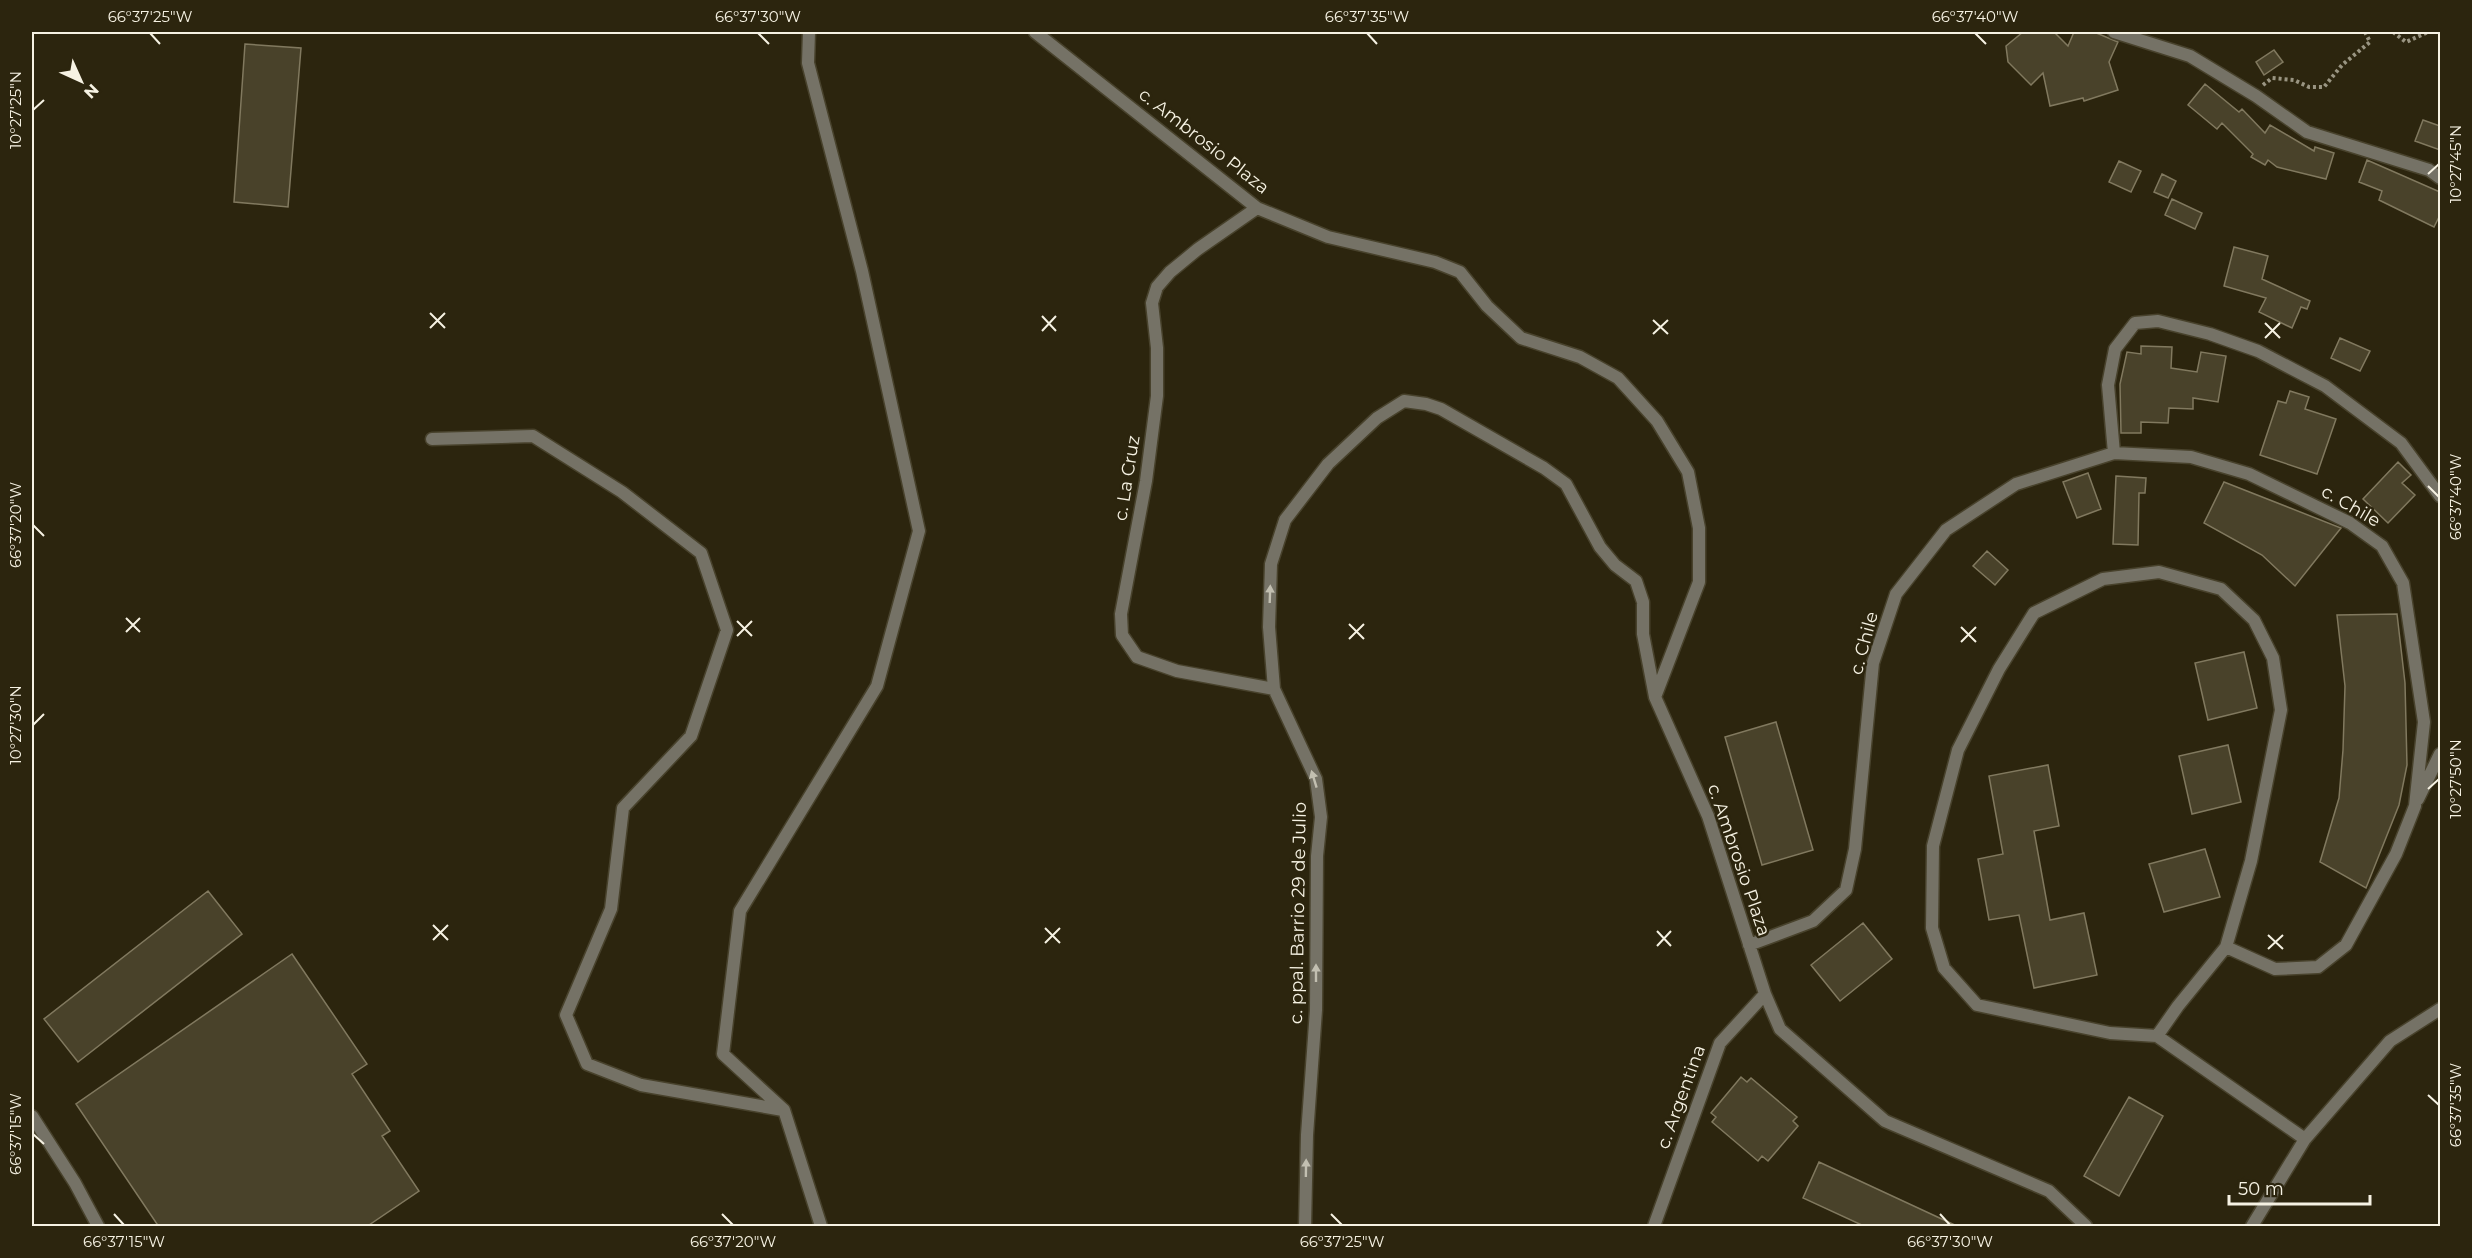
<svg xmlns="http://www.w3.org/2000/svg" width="2472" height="1258" font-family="Montserrat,sans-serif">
	<rect width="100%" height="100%" fill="#2c250e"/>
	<path fill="#49422a" stroke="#81795f" stroke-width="1.5" d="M 2023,32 L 2054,32 L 2068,46 L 2074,32 L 2094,32 L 2118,42 L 2109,62 L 2118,90 L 2084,101 L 2083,98 L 2050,106 L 2043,73 L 2031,85 L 2008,62 L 2006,46 Z
		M 245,44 L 301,48 L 288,207 L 234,202 Z
		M 2274,50 L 2283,62 L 2264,75 L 2256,62 Z
		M 2205,84 L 2239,112 L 2242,109 L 2265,133 L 2270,125 L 2314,151 L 2315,147 L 2334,153 L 2326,179 L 2277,167 L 2268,160 L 2265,165 L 2251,157 L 2253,154 L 2222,123 L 2217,129 L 2188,105 Z
		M 2423,120 L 2440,126 L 2440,150 L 2415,141 Z
		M 2367,160 L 2440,192 L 2440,215 L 2434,227 L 2379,200 L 2382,191 L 2359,182 Z
		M 2119,161 L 2141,171 L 2131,192 L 2109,182 Z
		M 2162,174 L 2176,181 L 2168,198 L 2154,192 Z
		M 2172,199 L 2202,213 L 2195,229 L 2165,215 Z
		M 2234,247 L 2268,256 L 2262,279 L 2310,301 L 2307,309 L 2301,307 L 2292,328 L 2259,312 L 2266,298 L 2224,286 Z
		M 2340,338 L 2370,351 L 2360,371 L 2331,358 Z
		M 2141,346 L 2172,347 L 2171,368 L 2197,372 L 2201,352 L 2226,356 L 2218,402 L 2193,398 L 2193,409 L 2169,408 L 2168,423 L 2141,422 L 2141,433 L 2121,433 L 2120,384 L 2127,352 L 2141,354 Z
		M 2290,391 L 2309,397 L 2305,409 L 2336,419 L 2317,474 L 2260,455 L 2278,401 L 2286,403 Z
		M 2398,462 L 2411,475 L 2402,483 L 2415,495 L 2388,523 L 2363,499 Z
		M 2088,473 L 2101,509 L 2077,518 L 2063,482 Z
		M 2116,476 L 2146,478 L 2145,493 L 2139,493 L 2138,545 L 2113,544 Z
		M 2224,482 L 2341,528 L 2295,586 L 2262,555 L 2204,523 Z
		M 1987,551 L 2008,570 L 1995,585 L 1973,566 Z
		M 2397,614 L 2405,683 L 2407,765 L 2399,805 L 2366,888 L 2320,862 L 2339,798 L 2343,750 L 2345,686 L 2337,615 Z
		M 2244,652 L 2257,708 L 2208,720 L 2195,663 Z
		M 1776,722 L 1813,850 L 1762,865 L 1725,737 Z
		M 2228,745 L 2241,802 L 2192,814 L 2179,756 Z
		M 2048,765 L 2059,826 L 2034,831 L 2050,920 L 2084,913 L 2097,975 L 2034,988 L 2019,915 L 1989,920 L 1978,859 L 2003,854 L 1989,776 Z
		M 2205,849 L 2220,897 L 2164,912 L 2149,864 Z
		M 208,891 L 242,934 L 78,1062 L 44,1019 Z
		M 1863,923 L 1892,959 L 1840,1001 L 1811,965 Z
		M 292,954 L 367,1064 L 352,1074 L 390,1131 L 382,1136 L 419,1191 L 366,1227 L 159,1227 L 76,1104 Z
		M 1741,1077 L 1747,1082 L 1751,1078 L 1797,1117 L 1793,1121 L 1798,1126 L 1768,1161 L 1762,1156 L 1758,1161 L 1712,1122 L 1716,1117 L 1711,1113 Z
		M 2129,1097 L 2163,1116 L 2119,1196 L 2084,1176 Z
		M 1819,1162 L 1959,1227 L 1866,1227 L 1803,1198 Z"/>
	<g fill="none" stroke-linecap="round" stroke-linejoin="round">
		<g stroke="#48422c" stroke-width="15">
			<path id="street" d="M 809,32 L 808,63 L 862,271 L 919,531 L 877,686 L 740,911 L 723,1054 L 784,1110 L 821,1226
				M 1035,32 L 1257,208 L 1328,237 L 1435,262 L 1460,272 L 1487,306 L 1521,338 L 1580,357 L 1618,378 L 1657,421 L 1688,472 L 1699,528 L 1699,582 L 1655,697 L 1708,816 L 1765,994 L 1780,1029 L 1885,1121 L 2049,1191 L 2086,1226
				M 2114,32 L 2190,56 L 2256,96 L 2307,132 L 2429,170 L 2440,178
				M 1257,208 L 1198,249 L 1170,272 L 1157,287 L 1152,303 L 1157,348 L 1157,396 L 1146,481 L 1121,614 L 1122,635 L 1137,657 L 1177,671 L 1274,689
				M 432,439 L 533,436 L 622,492 L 701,553 L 727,630 L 691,736 L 623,808 L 611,909 L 566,1015 L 587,1064 L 641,1085 L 783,1110
				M 2114,453 L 2108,385 L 2115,349 L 2135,323 L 2158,321 L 2210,334 L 2258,351 L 2325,386 L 2401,443 L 2440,496
				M 2418,799 L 2440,754
				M 1749,945 L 1813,921 L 1846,890 L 1855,849 L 1873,663 L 1896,594 L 1946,530 L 2016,484 L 2114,453 L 2191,457 L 2249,474 L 2350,523 L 2382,546 L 2403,583 L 2424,722 L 2415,806 L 2396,854 L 2346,945 L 2318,967 L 2275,969 L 2226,947
				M 2157,1036 L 2178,1006 L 2226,947 L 2251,861 L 2281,710 L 2273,658 L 2254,620 L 2221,589 L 2159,572 L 2103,579 L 2034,613 L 1999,669 L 1958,750 L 1933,846 L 1932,928 L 1944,968 L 1977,1005 L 2110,1033 L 2157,1036 L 2305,1139
				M 32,1116 L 75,1183 L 98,1226
				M 1305,1226 L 1307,1135 L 1316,1010 L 1317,856 L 1321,817 L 1316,779 L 1274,689 L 1269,627 L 1271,564 L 1285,520 L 1328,464 L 1377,418 L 1404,401 L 1426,404 L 1441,409 L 1544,468 L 1566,484 L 1600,547 L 1615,565 L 1636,581 L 1643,602 L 1643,634 L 1655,697
				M 1654,1226 L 1720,1043 L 1765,994
				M 2252,1226 L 2305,1139 L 2390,1041 L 2440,1009"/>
		</g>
		<path stroke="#9a9582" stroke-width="4" stroke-dasharray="3 3" stroke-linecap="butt" d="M 2393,32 L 2406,42 L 2428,32
			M 2263,85 L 2272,78 L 2294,80 L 2309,87 L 2324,87 L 2342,65 L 2370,42 L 2365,32"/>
		<use href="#street" stroke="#757266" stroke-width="12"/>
	</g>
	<defs><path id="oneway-solid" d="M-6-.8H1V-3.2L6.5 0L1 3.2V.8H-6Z" transform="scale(1.5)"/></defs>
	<g fill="#c2bfb1">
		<use href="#oneway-solid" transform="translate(1270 594) rotate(-88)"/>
		<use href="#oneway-solid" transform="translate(1314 779) rotate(-107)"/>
		<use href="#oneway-solid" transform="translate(1316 973) rotate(-90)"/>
		<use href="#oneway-solid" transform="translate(1306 1168) rotate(-89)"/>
	</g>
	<path fill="none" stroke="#f6f2e3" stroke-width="2" d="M 150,33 L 160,44M 758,33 L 769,44M 1367,33 L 1377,44M 1975,33 L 1986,44M 33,110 L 44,100M 2428,174 L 2439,164M 430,313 L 445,328M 1042,316 L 1056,331M 1653,320 L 1668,334M 2265,323 L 2280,338M 430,328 L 445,313M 1042,331 L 1056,316M 1653,334 L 1668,320M 2265,338 L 2280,323M 2428,486 L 2439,497M 33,525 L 44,536M 126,618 L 140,632M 737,621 L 752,636M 1349,624 L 1364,639M 1961,627 L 1976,642M 126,632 L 140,618M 737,636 L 752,621M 1349,639 L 1364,624M 1961,642 L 1976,627M 33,725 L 44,714M 2428,789 L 2439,779M 433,925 L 448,940M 1045,928 L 1060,943M 1657,931 L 1671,946M 2268,935 L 2283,949M 433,940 L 448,925M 1045,943 L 1060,928M 1657,946 L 1671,931M 2268,949 L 2283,935M 2428,1095 L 2439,1105M 33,1134 L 44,1144M 114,1214 L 124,1225M 722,1214 L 733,1225M 1331,1214 L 1342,1225M 1940,1214 L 1950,1225"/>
	<g text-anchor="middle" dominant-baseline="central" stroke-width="5" stroke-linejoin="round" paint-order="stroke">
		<g font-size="18" fill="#f6f2e3" stroke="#2c250e">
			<text transform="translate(1204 141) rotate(38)">c. Ambrosio Plaza</text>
			<text transform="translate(1127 478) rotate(-81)">c. La Cruz</text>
			<text transform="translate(2351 506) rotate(30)">c. Chile</text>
			<text transform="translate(1864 643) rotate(-75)">c. Chile</text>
			<text transform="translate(1739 860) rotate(71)">c. Ambrosio Plaza</text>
			<text transform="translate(1298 913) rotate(-89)">c. ppal. Barrio 29 de Julio</text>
			<text transform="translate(1681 1097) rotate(-70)">c. Argentina</text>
		</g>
	</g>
	<rect width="2472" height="1258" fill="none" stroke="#2c250e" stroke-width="66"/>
	<g transform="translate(81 81) rotate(135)" stroke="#2c250e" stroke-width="4.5" paint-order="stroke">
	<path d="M0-4.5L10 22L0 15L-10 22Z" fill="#f6f2e3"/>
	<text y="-9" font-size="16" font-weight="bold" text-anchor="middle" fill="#f6f2e3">N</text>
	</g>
	<path d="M2229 1195v9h141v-9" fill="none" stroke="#f6f2e3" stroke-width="3"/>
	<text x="2238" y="1195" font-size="18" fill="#f6f2e3" stroke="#2c250e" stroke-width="4.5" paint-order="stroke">50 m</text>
	<rect x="33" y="33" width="2406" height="1192" fill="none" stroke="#f6f2e3" stroke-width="2"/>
	<g font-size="15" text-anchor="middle" fill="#f6f2e3">
		<text x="150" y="22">66°37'25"W</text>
		<text x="758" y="22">66°37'30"W</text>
		<text x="1367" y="22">66°37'35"W</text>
		<text x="1975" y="22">66°37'40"W</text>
		<text transform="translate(16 110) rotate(-90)" y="5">10°27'25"N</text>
		<text transform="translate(2456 164) rotate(-90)" y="5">10°27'45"N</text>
		<text transform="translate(2456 497) rotate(-90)" y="5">66°37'40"W</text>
		<text transform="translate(16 525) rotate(-90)" y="5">66°37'20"W</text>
		<text transform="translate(16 725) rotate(-90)" y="5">10°27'30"N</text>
		<text transform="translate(2456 779) rotate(-90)" y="5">10°27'50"N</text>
		<text transform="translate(2456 1105) rotate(-90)" y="5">66°37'35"W</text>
		<text transform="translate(16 1134) rotate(-90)" y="5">66°37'15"W</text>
		<text x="124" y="1247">66°37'15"W</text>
		<text x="733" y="1247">66°37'20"W</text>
		<text x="1342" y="1247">66°37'25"W</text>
		<text x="1950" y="1247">66°37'30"W</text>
	</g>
</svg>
